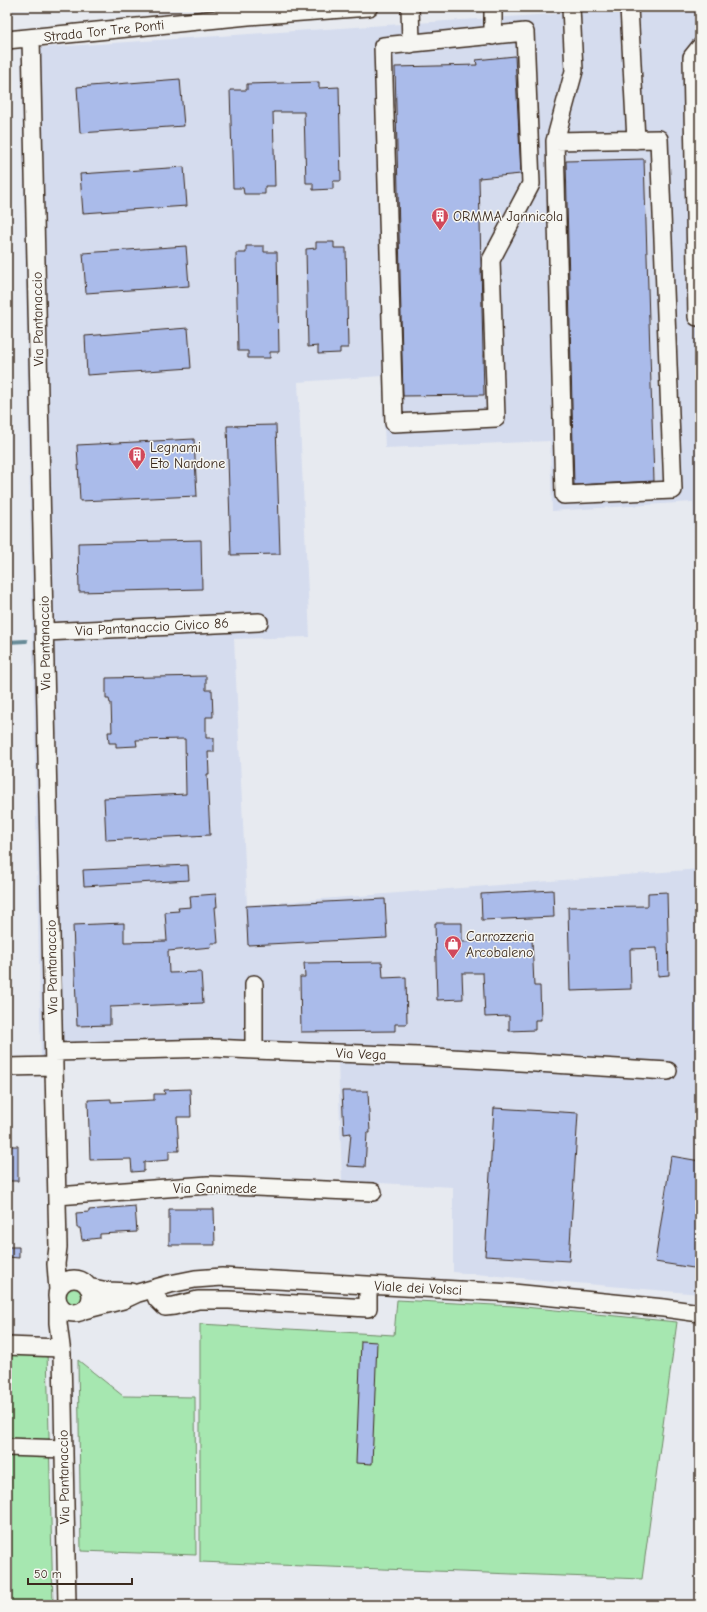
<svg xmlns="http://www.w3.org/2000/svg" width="707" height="1612" font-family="'Comic Neue',sans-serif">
	<rect width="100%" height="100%" fill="#e7eaf0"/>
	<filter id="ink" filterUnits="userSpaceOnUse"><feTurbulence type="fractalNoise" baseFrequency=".025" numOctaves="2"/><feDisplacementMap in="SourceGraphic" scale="8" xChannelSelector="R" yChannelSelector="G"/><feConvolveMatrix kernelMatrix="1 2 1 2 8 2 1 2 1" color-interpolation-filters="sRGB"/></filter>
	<g filter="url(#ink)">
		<path fill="#d5dcee" d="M 661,7 L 700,7 L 700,610 L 696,610 L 693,502 L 552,511 L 550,441 L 385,448 L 382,376 L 298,382 L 310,637 L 234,639 L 247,905 L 700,869 L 700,1294 L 453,1272 L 453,1187 L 342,1181 L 338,1061 L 213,1054 L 41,1060 L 21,49 Z"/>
		<path fill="#a6e7b0" stroke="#708867" d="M63 1297a10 10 0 1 1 20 0a10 10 0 1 1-20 0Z
			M 397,1300 L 514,1306 L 677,1322 L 642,1579 L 200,1562 L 200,1324 L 394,1335 Z
			M 7,1349 L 47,1350 L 53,1605 L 7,1605 Z
			M 78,1360 L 123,1396 L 195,1397 L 196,1555 L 81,1551 Z"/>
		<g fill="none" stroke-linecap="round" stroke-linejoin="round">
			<path stroke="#688b97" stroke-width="4" d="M 7,642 L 26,641"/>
		</g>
		<path fill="#aabbea" stroke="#3b2a1e" d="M 515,56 L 521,174 L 479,178 L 484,395 L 403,396 L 395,67 L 477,65 L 476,60 Z
			M 180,79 L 184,126 L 80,133 L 77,87 Z
			M 319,82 L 319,88 L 339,87 L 341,181 L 333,181 L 333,189 L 313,190 L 313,183 L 306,183 L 304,112 L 273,112 L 275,186 L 265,186 L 265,194 L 244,194 L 243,188 L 233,188 L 230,90 L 247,90 L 247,84 Z
			M 644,159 L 654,481 L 574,485 L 566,161 Z
			M 184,167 L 187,206 L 83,213 L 80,174 Z
			M 316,242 L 334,242 L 334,248 L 346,248 L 348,348 L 340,348 L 340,353 L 318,354 L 318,346 L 308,347 L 306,249 L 316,248 Z
			M 186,246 L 189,286 L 86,293 L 83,253 Z
			M 246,246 L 264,246 L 264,252 L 277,252 L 279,352 L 270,352 L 270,358 L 248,358 L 248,351 L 238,351 L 236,253 L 246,253 Z
			M 188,328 L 191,368 L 87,375 L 85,336 Z
			M 276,425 L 280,554 L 231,555 L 227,426 Z
			M 194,439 L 197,496 L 80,501 L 77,445 Z
			M 201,540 L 202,589 L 79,592 L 78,543 Z
			M 206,676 L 206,690 L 212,690 L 213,717 L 206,717 L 206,738 L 214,738 L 214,752 L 208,752 L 209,774 L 207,774 L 210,835 L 106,840 L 104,798 L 186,794 L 185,739 L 136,740 L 137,746 L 116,747 L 116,743 L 109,743 L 108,732 L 112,732 L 111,703 L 110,703 L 109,699 L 106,699 L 106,678 Z
			M 188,865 L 189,880 L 84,886 L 83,870 Z
			M 553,890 L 554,917 L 482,920 L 481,894 Z
			M 667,892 L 669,975 L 658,976 L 657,948 L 630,949 L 631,989 L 570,991 L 568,907 L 648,906 L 648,893 Z
			M 216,894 L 217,907 L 215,907 L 218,943 L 211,943 L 212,947 L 168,951 L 169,973 L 201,972 L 203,1003 L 110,1007 L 110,1025 L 77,1026 L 73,925 L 124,923 L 124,942 L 167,941 L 165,912 L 179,911 L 178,908 L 191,907 L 190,896 Z
			M 385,899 L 387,938 L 248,945 L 246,906 Z
			M 435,923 L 462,923 L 462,942 L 532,939 L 534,986 L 540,986 L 541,1020 L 535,1020 L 535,1030 L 509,1031 L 509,1016 L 485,1017 L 483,973 L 462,973 L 463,999 L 437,1000 Z
			M 382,962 L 383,978 L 406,977 L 407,1024 L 395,1024 L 395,1031 L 301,1032 L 300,977 L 305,977 L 304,963 Z
			M 190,1089 L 191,1117 L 177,1117 L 179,1151 L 169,1151 L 169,1160 L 144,1162 L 144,1171 L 132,1172 L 131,1159 L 90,1160 L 88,1100 L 111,1099 L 111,1102 L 154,1100 L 154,1094 L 165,1094 L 164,1090 Z
			M 342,1091 L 368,1091 L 370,1133 L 367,1133 L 365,1167 L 348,1166 L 351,1133 L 344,1134 Z
			M 494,1108 L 578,1113 L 569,1261 L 485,1256 Z
			M 7,1146 L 18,1146 L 18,1181 L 7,1181 Z
			M 671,1156 L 700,1161 L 700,1269 L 655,1262 Z
			M 135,1206 L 137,1232 L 100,1234 L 100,1238 L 82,1240 L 80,1228 L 77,1228 L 76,1213 L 89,1212 L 89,1210 Z
			M 169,1209 L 214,1209 L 215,1245 L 169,1245 Z
			M 7,1247 L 19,1247 L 19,1258 L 7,1257 Z
			M 361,1341 L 377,1342 L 372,1464 L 356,1463 Z"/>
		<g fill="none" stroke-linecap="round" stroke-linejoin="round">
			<g stroke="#3b2a1e" stroke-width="20">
				<path id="minor" d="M 410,7 L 411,44
					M 629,7 L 636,140
					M 525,32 L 531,184 L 491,260 L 496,418 L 394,423 L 383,46 Z
					M 493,36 L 493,7
					M 31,38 L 58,1247 L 56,1264 L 58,1290
					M 7,40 L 248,16 L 369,7
					M 700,47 L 692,57 L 697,317 L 700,316
					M 555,141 L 659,139 L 673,490 L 564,495 L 555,141 L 574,71 L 571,7
					M 45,632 L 259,622
					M 254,1050 L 254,984
					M 54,1052 L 213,1048 L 254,1050 L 418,1056 L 668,1071
					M 7,1067 L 54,1066
					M 57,1196 L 208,1185 L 373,1192
					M57 1296a17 17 0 1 1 34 0a17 17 0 1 1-34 0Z
					M 88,1287 L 108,1291 L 131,1292
					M 153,1289 L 157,1299 L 165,1307 L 174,1306 L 198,1300 L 229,1300 L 368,1308 L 368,1286
					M 58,1304 L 58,1323 L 62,1354 L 67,1605
					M 84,1310 L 123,1300 L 138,1293 L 170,1284 L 195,1279 L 222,1277 L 513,1293 L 664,1308 L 700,1313
					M 7,1346 L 61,1348
					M 7,1447 L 64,1449"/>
			</g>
			<use href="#minor" stroke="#f6f6f2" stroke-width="17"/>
		</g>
	</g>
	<defs>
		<g id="building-pin" transform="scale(0.9)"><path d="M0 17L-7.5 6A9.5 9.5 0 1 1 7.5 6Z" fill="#d1495b" stroke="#f6f6f2"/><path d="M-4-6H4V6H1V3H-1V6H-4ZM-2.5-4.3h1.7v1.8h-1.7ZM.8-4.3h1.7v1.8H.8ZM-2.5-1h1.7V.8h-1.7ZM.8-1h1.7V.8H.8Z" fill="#fff"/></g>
		<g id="shop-pin" transform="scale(0.9)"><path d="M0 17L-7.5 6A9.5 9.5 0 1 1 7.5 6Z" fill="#d1495b" stroke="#f6f6f2"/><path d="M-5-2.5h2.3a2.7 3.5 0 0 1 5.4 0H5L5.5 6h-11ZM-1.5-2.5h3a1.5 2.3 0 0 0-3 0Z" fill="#fff"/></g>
	</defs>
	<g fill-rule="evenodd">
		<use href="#building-pin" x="440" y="216"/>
		<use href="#building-pin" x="137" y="455"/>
		<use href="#shop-pin" x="453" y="944"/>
	</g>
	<g text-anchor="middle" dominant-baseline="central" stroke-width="3" stroke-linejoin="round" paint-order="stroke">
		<g font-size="14" fill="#3b2a1e" stroke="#f6f6f2">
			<text transform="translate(104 31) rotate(-6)">Strada Tor Tre Ponti</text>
			<text transform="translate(38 319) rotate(-91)">Via Pantanaccio</text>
			<text transform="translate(152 627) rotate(-3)">Via Pantanaccio Civico 86</text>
			<text transform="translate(45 643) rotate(-91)">Via Pantanaccio</text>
			<text transform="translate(52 967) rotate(-91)">Via Pantanaccio</text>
			<text transform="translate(361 1054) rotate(2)">Via Vega</text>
			<text x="215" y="1188">Via Ganimede</text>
			<text transform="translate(418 1288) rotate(3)">Viale dei Volsci</text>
			<text transform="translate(64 1477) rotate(-91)">Via Pantanaccio</text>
		</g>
		<g font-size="14" fill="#3b2a1e" stroke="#f6f6f2" text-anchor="start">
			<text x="453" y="216">ORMMA Jannicola</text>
			<text x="150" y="447">Legnami<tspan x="150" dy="16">Eto Nardone</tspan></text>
			<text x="466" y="936">Carrozzeria<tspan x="466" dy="16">Arcobaleno</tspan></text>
		</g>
	</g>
	<rect width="707" height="1612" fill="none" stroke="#f6f6f2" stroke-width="24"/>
	<rect x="12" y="12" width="683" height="1588" fill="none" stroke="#3b2a1e" stroke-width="1.5" filter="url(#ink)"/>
	<path d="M28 1578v6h104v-6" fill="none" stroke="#3b2a1e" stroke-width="2"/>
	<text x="34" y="1578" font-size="12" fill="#3b2a1e" stroke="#f6f6f2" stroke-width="3" paint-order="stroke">50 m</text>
</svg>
